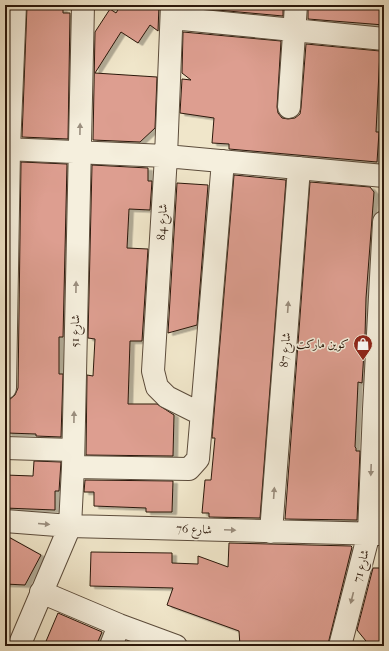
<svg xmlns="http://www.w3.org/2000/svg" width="389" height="651" font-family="'IM FELL French Canon',Amiri,serif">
	<defs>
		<filter id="shadow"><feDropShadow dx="4.5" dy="2.5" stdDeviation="0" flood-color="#0004"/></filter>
	</defs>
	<rect width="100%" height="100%" fill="#f0e6ca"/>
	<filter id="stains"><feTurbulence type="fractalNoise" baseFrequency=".005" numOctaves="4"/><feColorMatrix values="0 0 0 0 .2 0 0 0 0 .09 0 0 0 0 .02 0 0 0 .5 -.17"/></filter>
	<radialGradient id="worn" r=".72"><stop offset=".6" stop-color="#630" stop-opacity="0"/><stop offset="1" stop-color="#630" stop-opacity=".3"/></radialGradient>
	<path fill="#dd9e90" stroke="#2b180b" filter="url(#shadow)" d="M 121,5 L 159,5 L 158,31 L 150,25 L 138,43 L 121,32 L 95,73 L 157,77 L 155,128 L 140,142 L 93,140 L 95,32 L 110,9 L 116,13 Z
		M 184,5 L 283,5 L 283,16 L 184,7 Z
		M 308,5 L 384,5 L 384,25 L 308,19 Z
		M 27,6 L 41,7 L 41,9 L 63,9 L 63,13 L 70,13 L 68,139 L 22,137 Z
		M 183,32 L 281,41 L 277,107 L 278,113 L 282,118 L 288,119 L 295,118 L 300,114 L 301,108 L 306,44 L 380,51 L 376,132 L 379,132 L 377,162 L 229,149 L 229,144 L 212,143 L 214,118 L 180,113 L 182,79 L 191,80 L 182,73 Z
		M 21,162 L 67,164 L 63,337 L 59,337 L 59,374 L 63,374 L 61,437 L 36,436 L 36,434 L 7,433 L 9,400 L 15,395 L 18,388 Z
		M 92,165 L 148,168 L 148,181 L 152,181 L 150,210 L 129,209 L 127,248 L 148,249 L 142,341 L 130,341 L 128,404 L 157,404 L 174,415 L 173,456 L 86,455 L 87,375 L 93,376 L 95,339 L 88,338 Z
		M 234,175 L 286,180 L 260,518 L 209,517 L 209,513 L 202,513 L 205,480 L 211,480 L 215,438 L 212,438 Z
		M 310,182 L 370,187 L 374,192 L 366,298 L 365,336 L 362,383 L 358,382 L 357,405 L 355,447 L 356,448 L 356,451 L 360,451 L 357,520 L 285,519 Z
		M 177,183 L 208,185 L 197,325 L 168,333 Z
		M 34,461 L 61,462 L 59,491 L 55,491 L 55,510 L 5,508 L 5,475 L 33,476 Z
		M 384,471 L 384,520 L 382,520 Z
		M 85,480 L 173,481 L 172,512 L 146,512 L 146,508 L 94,506 L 94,492 L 84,492 Z
		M 5,535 L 41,555 L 25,585 L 5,584 Z
		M 229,543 L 351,546 L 352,547 L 328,644 L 326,646 L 240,646 L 239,631 L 167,605 L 173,588 L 90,586 L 91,552 L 172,553 L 172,563 L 198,564 L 198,556 L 228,567 Z
		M 373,568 L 384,568 L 384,645 L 370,646 L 357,630 Z
		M 58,613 L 102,632 L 96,646 L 44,646 Z"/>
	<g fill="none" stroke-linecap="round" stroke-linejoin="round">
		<g stroke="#5c4c3b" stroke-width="24">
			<path id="minor" d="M 172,5 L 166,156 L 153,371 L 157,387 L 167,397 L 201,414
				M 172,18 L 384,39
				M 289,107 L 296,5
				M 5,149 L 166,156 L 384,176
				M 5,388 L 9,149 L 15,5
				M 5,448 L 73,450
				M 73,467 L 189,469 L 198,459 L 223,161
				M 5,521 L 70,526 L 383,534
				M 271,532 L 299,168
				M 41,592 L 119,625 L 176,646
				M 19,646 L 70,526 L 73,467 L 83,5
				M 111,646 L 119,625
				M 340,646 L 369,533 L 374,409 L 384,222"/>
		</g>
		<use href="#minor" stroke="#f5efdd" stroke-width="22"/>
	</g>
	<defs><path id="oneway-solid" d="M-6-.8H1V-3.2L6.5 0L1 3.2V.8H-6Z"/></defs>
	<g fill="#9a8e7e">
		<use href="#oneway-solid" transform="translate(80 129) rotate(-89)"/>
		<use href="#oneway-solid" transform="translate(76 287) rotate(-89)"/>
		<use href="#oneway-solid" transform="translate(288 307) rotate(-86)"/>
		<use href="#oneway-solid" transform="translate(74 417) rotate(-89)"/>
		<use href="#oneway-solid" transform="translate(371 470) rotate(92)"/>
		<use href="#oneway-solid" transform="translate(274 493) rotate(-86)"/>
		<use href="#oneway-solid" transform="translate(44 524) rotate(5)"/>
		<use href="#oneway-solid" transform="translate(230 530) rotate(2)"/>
		<use href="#oneway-solid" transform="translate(352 598) rotate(104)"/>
	</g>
	<defs>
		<g id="shop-pin" transform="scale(1)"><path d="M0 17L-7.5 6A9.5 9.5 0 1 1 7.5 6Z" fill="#8f2418" stroke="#f5efdd"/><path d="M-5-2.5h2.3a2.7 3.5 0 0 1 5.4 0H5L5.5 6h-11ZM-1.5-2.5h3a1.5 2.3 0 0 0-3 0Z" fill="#fff"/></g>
	</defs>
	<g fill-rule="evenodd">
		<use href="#shop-pin" x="363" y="344"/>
	</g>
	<g text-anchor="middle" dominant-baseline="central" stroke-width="3" stroke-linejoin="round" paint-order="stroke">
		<g font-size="12" fill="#2b180b" stroke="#f5efdd">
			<text transform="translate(162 222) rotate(-87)">شارع 84</text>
			<text transform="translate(75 331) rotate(-89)">شارع 51</text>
			<text transform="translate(285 350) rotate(-86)">شارع 87</text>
			<text transform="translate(194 529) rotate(2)">شارع 76</text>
			<text transform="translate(361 566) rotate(-76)">شارع 71</text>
		</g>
		<g font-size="12" fill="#2b180b" stroke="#f5efdd" text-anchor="end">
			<text x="349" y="344">كوين ماركت</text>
		</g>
	</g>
	<rect width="389" height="651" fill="none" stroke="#f0e6ca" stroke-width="20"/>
	<rect x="6" y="6" width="377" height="639" fill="none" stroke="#2b180b" stroke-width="2"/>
	<rect x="10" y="10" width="369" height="631" fill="none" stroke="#2b180b"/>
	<rect width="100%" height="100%" filter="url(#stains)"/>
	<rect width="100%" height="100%" fill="url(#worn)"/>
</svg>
